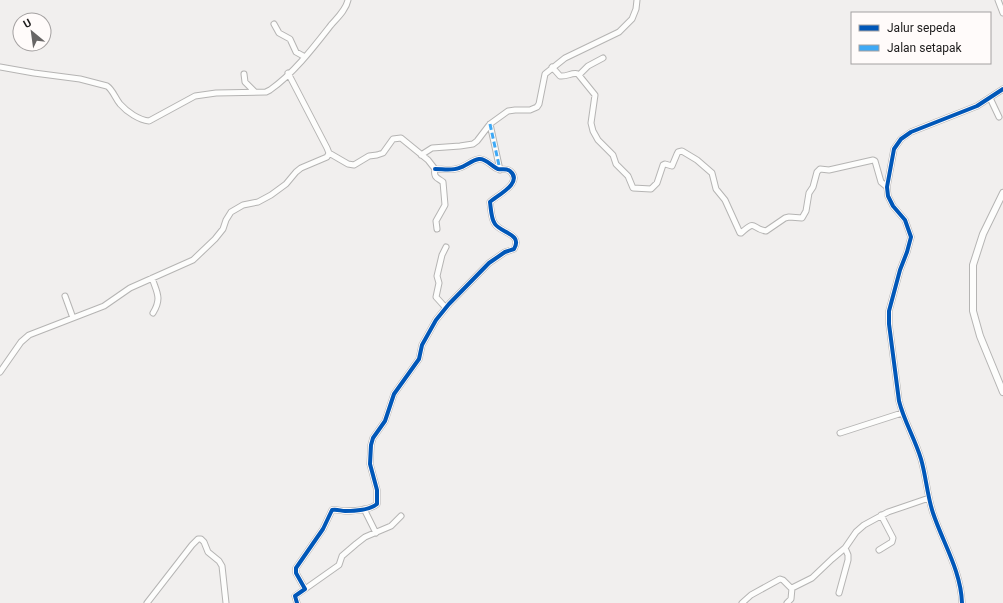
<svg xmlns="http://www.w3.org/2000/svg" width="1003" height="603" font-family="Roboto,sans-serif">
	<rect width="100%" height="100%" fill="#f1efee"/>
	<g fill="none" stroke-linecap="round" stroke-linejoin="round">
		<g stroke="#b5b4b3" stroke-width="7">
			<path id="minor" d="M 998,0 L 1003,13
				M 274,24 L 279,33 L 290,39 L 296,52 L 305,57
				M 0,67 L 34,73 L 80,79 L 107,86 C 113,90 115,98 120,104 C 127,112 139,120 149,121 L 195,96 L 216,93 L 266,92 L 270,90 C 294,73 313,48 331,25 C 337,18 346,10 348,0
				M 552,67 L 560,76 C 567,77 572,72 578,74 L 595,95 L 591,123 L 593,131 L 598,140 L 613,155 L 616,164 L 628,176 L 633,188 L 651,189 L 657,183 L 663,165 L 665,164 L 672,166 L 677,154 L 678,152 L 682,151 L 697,160 L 712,173 L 716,189 L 725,200 L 740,233 L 741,233 C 757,219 750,228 766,231 L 785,218 L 789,217 L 802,218 L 806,211 L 809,193 L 813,187 L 817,172 L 820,169 L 829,170 L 873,160 L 875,161 L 881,182 L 887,187
				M 244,74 L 245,82 L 255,92
				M 579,75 L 588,66 L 603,58
				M 990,98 L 999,117
				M 490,124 L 500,170
				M 329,153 L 348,164 L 354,165 L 369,156 L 377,155 L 383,153 L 393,139 L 401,138 L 428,160 L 435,169 C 433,178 438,178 443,182 L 445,205 L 436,221 L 437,229
				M 421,155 L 432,148 L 460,146 L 473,144 L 477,141 L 490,124 L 508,111 L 515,110 L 530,110 L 537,107 L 539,104 L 545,74 L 565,58 L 619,32 L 632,19 L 636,9 L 637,0
				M 152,278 C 157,293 162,298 153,313
				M 65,296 L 73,318
				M 446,308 L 436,297 L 439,283 L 437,276 L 442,255 L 446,247
				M 0,372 L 21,342 L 29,335 L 104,306 L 130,288 L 193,260 L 215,239 L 223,229 L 226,220 L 231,212 L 243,205 L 258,202 L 271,195 L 286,184 L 296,172 L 301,168 L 327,157 L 329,153 L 327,148 L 288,73
				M 840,433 L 902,413
				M 364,509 L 376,533
				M 879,550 L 892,542 L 893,538 L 881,515
				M 305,589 L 339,565 L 342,556 L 356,544 L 365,537 L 391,526 L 401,516
				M 839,593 L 848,560 L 848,555 L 845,548
				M 147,603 L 192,545 L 198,539 L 201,539 L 204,542 L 208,552 L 219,561 L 222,566 L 226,603
				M 297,603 L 295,596 L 305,589 L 296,573 L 296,568 L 323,529 L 332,510 C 337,509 341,511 345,511 C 355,511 370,510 377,504 L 377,490 L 370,464 L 371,445 L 373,438 L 385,421 L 394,394 L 419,359 L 422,345 L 436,320 L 449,304 L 489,263 L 505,252 L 514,249 C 523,234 501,233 495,224 C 491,219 491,209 490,202 C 496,196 524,183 510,171 C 506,168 502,170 498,169 C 492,167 486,158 479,159 C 472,160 466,166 459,168 C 452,171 443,169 435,169
				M 742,603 L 751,595 L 780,579 L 783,580 L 792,589
				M 787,603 L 791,599 L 792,588 L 812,578 L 832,559 L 845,548 L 856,532 L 864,525 L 888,512 L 929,498
				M 962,603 C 961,571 943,543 933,513 C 927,495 926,476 921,459 C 915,439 904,421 899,401 L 889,324 L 889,311 L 900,270 L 907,252 L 911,237 L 905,220 L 893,206 L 888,196 L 887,187 L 894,149 L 901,139 L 911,132 L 977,106 L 1003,89"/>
		</g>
		<g stroke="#b5b4b3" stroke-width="8">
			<path id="major" d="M 1003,193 L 983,234 L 973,265 L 973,311 L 980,336 L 1003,392"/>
		</g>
		<use href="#minor" stroke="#fdfdfc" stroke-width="5"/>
		<use href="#major" stroke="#fdfdfc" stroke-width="6"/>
		<path stroke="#3fa9f5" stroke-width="3" stroke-dasharray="6 3" stroke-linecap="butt" d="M 490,124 L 500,170"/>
		<g stroke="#fffbfa" stroke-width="6">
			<path id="cycleway" d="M 297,603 L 295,596 L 305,589 L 296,573 L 296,568 L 323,529 L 332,510 C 337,509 341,511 345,511 C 355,511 370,510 377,504 L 377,490 L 370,464 L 371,445 L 373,438 L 385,421 L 394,394 L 419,359 L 422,345 L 436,320 L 449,304 L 489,263 L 505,252 L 514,249 C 523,234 501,233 495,224 C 491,219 491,209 490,202 C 496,196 524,183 510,171 C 506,168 502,170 498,169 C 492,167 486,158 479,159 C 472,160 466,166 459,168 C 452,171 443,169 435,169
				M 962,603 C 961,571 943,543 933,513 C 927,495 926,476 921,459 C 915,439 904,421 899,401 L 889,324 L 889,311 L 900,270 L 907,252 L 911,237 L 905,220 L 893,206 L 888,196 L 887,187 L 894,149 L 901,139 L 911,132 L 977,106 L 1003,89"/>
		</g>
		<use href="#cycleway" stroke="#0057b8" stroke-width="4"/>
	</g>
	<rect x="851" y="12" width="140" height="52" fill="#fffbfa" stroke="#a4a1a1"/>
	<rect x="859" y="25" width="20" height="6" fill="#0057b8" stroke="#a4a1a1"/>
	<text x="887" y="32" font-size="12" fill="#1c1b1b">Jalur sepeda</text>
	<rect x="859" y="45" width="20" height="6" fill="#3fa9f5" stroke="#a4a1a1"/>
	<text x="887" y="52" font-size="12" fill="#1c1b1b">Jalan setapak</text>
	<g transform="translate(32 32) rotate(331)"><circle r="19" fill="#fffbfa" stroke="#a4a1a1"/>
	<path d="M0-3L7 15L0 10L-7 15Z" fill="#676565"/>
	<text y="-6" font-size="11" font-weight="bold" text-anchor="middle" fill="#1c1b1b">U</text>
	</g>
</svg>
